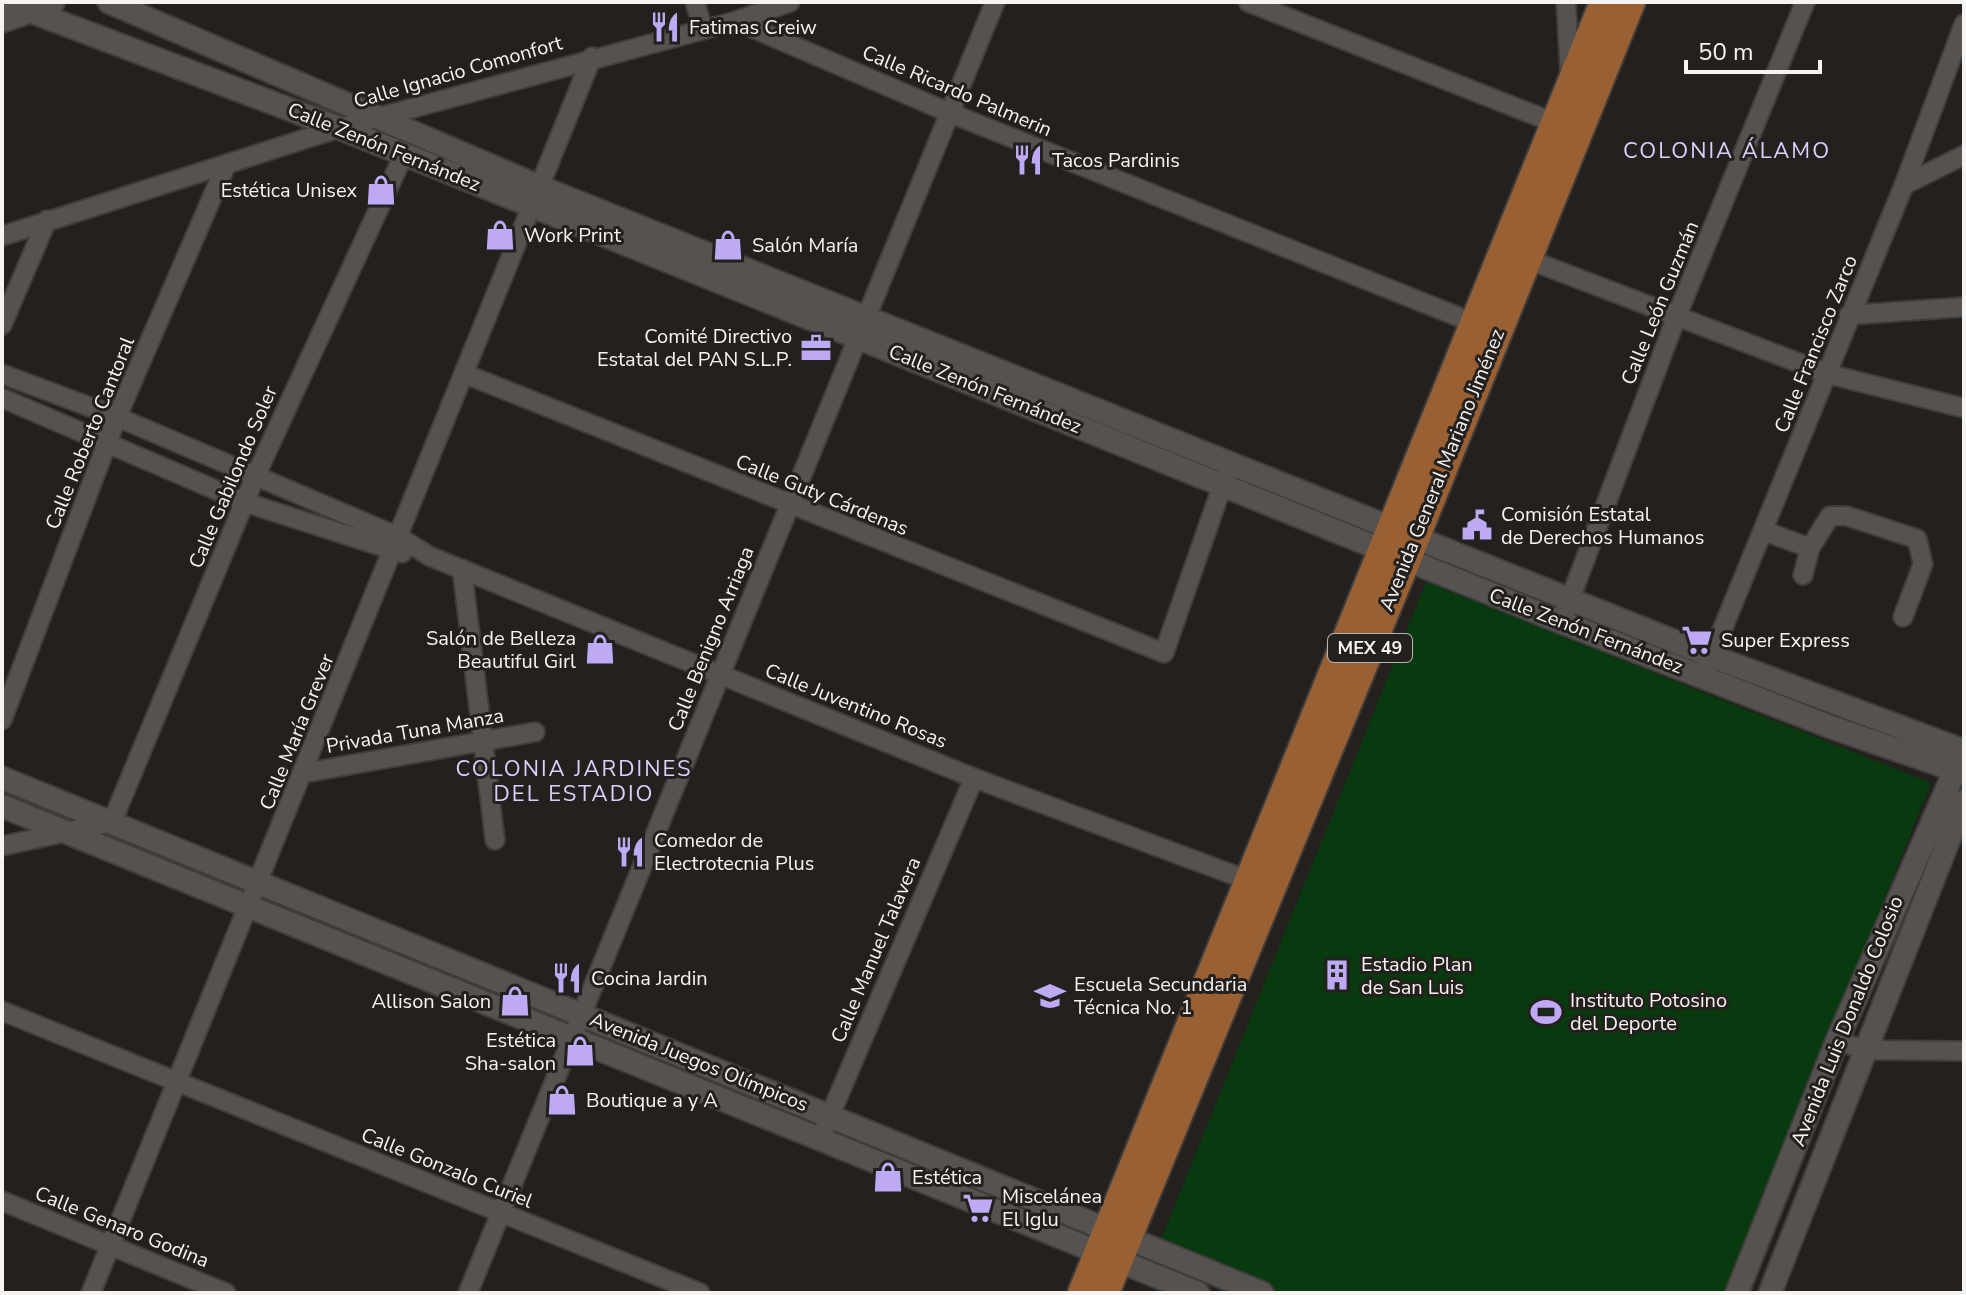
<svg xmlns="http://www.w3.org/2000/svg" width="1966" height="1295" font-family="'Nunito Sans',sans-serif">
	<rect width="100%" height="100%" fill="#23201e"/>
	<path fill="#09390e" d="M 1426,582 L 1931,783 L 1726,1293 L 1282,1293 L 1160,1242 Z"/>
	<g fill="none" stroke-linecap="round" stroke-linejoin="round">
		<g stroke="#3f3d3c" stroke-width="22">
			<path id="minor" d="M 695,2 L 703,30
				M 1248,2 L 1555,123
				M 1566,2 L 1570,75
				M 736,21 L 950,113 L 1474,323
				M 1904,185 L 1964,155
				M 2,236 L 339,128 L 736,21 L 790,2
				M 1527,259 L 1828,374 L 1964,408
				M 1849,315 L 1964,307
				M 2,325 L 47,220
				M 2,374 L 117,417 L 399,537 L 429,556 L 974,778 L 1258,884
				M 465,374 L 1164,653 L 1226,475
				M 2,398 L 244,502 L 402,553
				M 1764,531 L 1810,548
				M 462,569 L 495,840
				M 1803,575 L 1810,548 L 1830,516 L 1847,516 L 1917,539 L 1923,564 L 1903,617
				M 1566,610 L 1676,318 L 1805,2
				M 1707,667 L 1904,185 L 1964,24
				M 2,720 L 117,417 L 226,165
				M 304,773 L 535,732
				M 2,846 L 112,822 L 255,477 L 404,154
				M 2,1011 L 700,1293
				M 1837,1041 L 1867,1050 L 1964,1051
				M 820,1139 L 974,778
				M 2,1201 L 226,1293
				M 91,1293 L 592,57
				M 468,1293 L 995,2"/>
		</g>
		<g stroke="#3f3d3c" stroke-width="26">
			<path id="tertiary" d="M 6,2 L 339,128 L 1561,622 L 1831,727 L 1964,773
				M 109,2 L 540,187 L 1711,656 L 1964,751
				M 2,778 L 1262,1293
				M 2,806 L 1198,1293
				M 1737,1293 L 1837,1041 L 1960,759
				M 1770,1293 L 1964,801"/>
		</g>
		<g stroke="#3f3d3c" stroke-width="30">
			<path id="secondary" d="M 2,19 L 51,2"/>
		</g>
		<g stroke="#3f3d3c" stroke-width="32">
			<path id="primary" d="M 1082,1293 L 1604,2
				M 1105,1293 L 1406,561 L 1631,2"/>
		</g>
		<use href="#minor" stroke="#55524f" stroke-width="18"/>
		<use href="#tertiary" stroke="#55524f" stroke-width="22"/>
		<use href="#secondary" stroke="#55524f" stroke-width="26"/>
		<use href="#primary" stroke="#996033" stroke-width="28"/>
	</g>
	<defs>
		<g id="restaurant-bare" transform="scale(2.4)"><path d="M-5-6h1v4h1v-4h1v4h1v-4h1v5L-1.5 .5V6h-2V.5L-5-1ZM5-6V6H3V1.5H1.5Q1.5-4 5-6Z" fill="#bea9f5" stroke="#23201e" stroke-width="2.5" paint-order="stroke"/></g>
		<g id="shop-bare" transform="scale(2.4)"><path d="M-5-2.5h2.3a2.7 3.5 0 0 1 5.4 0H5L5.5 6h-11ZM-1.5-2.5h3a1.5 2.3 0 0 0-3 0Z" fill="#bea9f5" stroke="#23201e" stroke-width="2.5" paint-order="stroke"/></g>
		<g id="office-bare" transform="scale(2.4)"><path d="M-6-3h4V-5.5h4V-3h4V5H-6ZM-1-4.5V-3h2v-1.5ZM-6 0V1H6V0Z" fill="#bea9f5" stroke="#23201e" stroke-width="2.5" paint-order="stroke"/></g>
		<g id="civic-bare" transform="scale(2.4)"><path d="M-.6-6.5H3V-4.5H.6V-3L4-1V1h2V6H-6V1h2V-1L-.6-3ZM-1.2 2.5V6h2.4V2.5Z" fill="#bea9f5" stroke="#23201e" stroke-width="2.5" paint-order="stroke"/></g>
		<g id="supermarket-bare" transform="scale(2.4)"><path d="M-6-5.5h2.5l.6 2H6L4.5 2H-2.5L-4.4-4H-6ZM-1.5 3.2a1.3 1.3 0 1 0 .1 0ZM3 3.2a1.3 1.3 0 1 0 .1 0Z" fill="#bea9f5" stroke="#23201e" stroke-width="2.5" paint-order="stroke"/></g>
		<g id="building-bare" transform="scale(2.4)"><path d="M-4-6H4V6H1V3H-1V6H-4ZM-2.5-4.3h1.7v1.8h-1.7ZM.8-4.3h1.7v1.8H.8ZM-2.5-1h1.7V.8h-1.7ZM.8-1h1.7V.8H.8Z" fill="#bea9f5" stroke="#23201e" stroke-width="2.5" paint-order="stroke"/></g>
		<g id="school-bare" transform="scale(2.4)"><path d="M0-5L7-2L0 1L-7-2ZM-4 1L0 2.5L4 1V4Q0 6-4 4Z" fill="#bea9f5" stroke="#23201e" stroke-width="2.5" paint-order="stroke"/></g>
		<g id="stadium-bare" transform="scale(2.4)"><path d="M0-5a6.5 5 0 1 0 0 10a6.5 5 0 1 0 0-10ZM-3.5-1.8h7v3.6h-7Z" fill="#bea9f5" stroke="#23201e" stroke-width="2.5" paint-order="stroke"/></g>
	</defs>
	<g fill-rule="evenodd">
		<use href="#restaurant-bare" x="665" y="27"/>
		<use href="#restaurant-bare" x="1028" y="160"/>
		<use href="#shop-bare" x="381" y="190"/>
		<use href="#shop-bare" x="500" y="235"/>
		<use href="#shop-bare" x="728" y="245"/>
		<use href="#office-bare" x="816" y="348"/>
		<use href="#civic-bare" x="1477" y="525"/>
		<use href="#supermarket-bare" x="1697" y="640"/>
		<use href="#shop-bare" x="600" y="649"/>
		<use href="#restaurant-bare" x="630" y="852"/>
		<use href="#building-bare" x="1337" y="975"/>
		<use href="#restaurant-bare" x="567" y="978"/>
		<use href="#school-bare" x="1050" y="996"/>
		<use href="#shop-bare" x="515" y="1001"/>
		<use href="#stadium-bare" x="1546" y="1012"/>
		<use href="#shop-bare" x="580" y="1051"/>
		<use href="#shop-bare" x="562" y="1100"/>
		<use href="#shop-bare" x="888" y="1177"/>
		<use href="#supermarket-bare" x="978" y="1208"/>
	</g>
	<g text-anchor="middle" dominant-baseline="central" stroke-width="6" stroke-linejoin="round" paint-order="stroke">
		<rect fill="#23201e" stroke="#b7b4b3" stroke-width="2" x="1328" y="634" width="84" height="28" rx="6"/>
		<g font-size="18" font-weight="bold" fill="#f6f4f3">
			<text x="1370" y="648">MEX 49</text>
		</g>
		<g font-size="20" fill="#f6f4f3" stroke="#23201e" text-anchor="start">
			<text x="689" y="27">Fatimas Creiw</text>
			<text x="1052" y="160">Tacos Pardinis</text>
			<text x="357" y="190" text-anchor="end">Estética Unisex</text>
			<text x="524" y="235">Work Print</text>
			<text x="752" y="245">Salón María</text>
			<text x="792" y="336" text-anchor="end">Comité Directivo<tspan x="792" dy="23">Estatal del PAN S.L.P.</tspan></text>
			<text x="1501" y="514">Comisión Estatal<tspan x="1501" dy="23">de Derechos Humanos</tspan></text>
			<text x="576" y="638" text-anchor="end">Salón de Belleza<tspan x="576" dy="23">Beautiful Girl</tspan></text>
			<text x="1721" y="640">Super Express</text>
			<text x="654" y="840">Comedor de<tspan x="654" dy="23">Electrotecnia Plus</tspan></text>
			<text x="1361" y="964">Estadio Plan<tspan x="1361" dy="23">de San Luis</tspan></text>
			<text x="591" y="978">Cocina Jardin</text>
			<text x="1074" y="984">Escuela Secundaria<tspan x="1074" dy="23">Técnica No. 1</tspan></text>
			<text x="1570" y="1000">Instituto Potosino<tspan x="1570" dy="23">del Deporte</tspan></text>
			<text x="491" y="1001" text-anchor="end">Allison Salon</text>
			<text x="556" y="1040" text-anchor="end">Estética<tspan x="556" dy="23">Sha-salon</tspan></text>
			<text x="586" y="1100">Boutique a y A</text>
			<text x="912" y="1177">Estética</text>
			<text x="1002" y="1196">Miscelánea<tspan x="1002" dy="23">El Iglu</tspan></text>
		</g>
		<g font-size="20" fill="#f6f4f3" stroke="#23201e">
			<text transform="translate(458 72) rotate(-16)">Calle Ignacio Comonfort</text>
			<text transform="translate(957 91) rotate(23)">Calle Ricardo Palmerin</text>
			<text transform="translate(384 147) rotate(22)">Calle Zenón Fernández</text>
			<text transform="translate(1660 303) rotate(-68)">Calle León Guzmán</text>
			<text transform="translate(1816 344) rotate(-68)">Calle Francisco Zarco</text>
			<text transform="translate(985 389) rotate(22)">Calle Zenón Fernández</text>
			<text transform="translate(90 433) rotate(-68)">Calle Roberto Cantoral</text>
			<text transform="translate(1442 470) rotate(-68)">Avenida General Mariano Jiménez</text>
			<text transform="translate(233 477) rotate(-67)">Calle Gabilondo Soler</text>
			<text transform="translate(822 495) rotate(22)">Calle Guty Cárdenas</text>
			<text transform="translate(1586 631) rotate(21)">Calle Zenón Fernández</text>
			<text transform="translate(711 639) rotate(-68)">Calle Benigno Arriaga</text>
			<text transform="translate(856 706) rotate(22)">Calle Juventino Rosas</text>
			<text transform="translate(415 731) rotate(-10)">Privada Tuna Manza</text>
			<text transform="translate(297 732) rotate(-68)">Calle María Grever</text>
			<text transform="translate(876 950) rotate(-67)">Calle Manuel Talavera</text>
			<text transform="translate(1847 1021) rotate(-68)">Avenida Luis Donaldo Colosio</text>
			<text transform="translate(699 1062) rotate(22)">Avenida Juegos Olímpicos</text>
			<text transform="translate(447 1168) rotate(22)">Calle Gonzalo Curiel</text>
			<text transform="translate(122 1227) rotate(22)">Calle Genaro Godina</text>
		</g>
		<g font-size="22" letter-spacing="2" fill="#dbd0fb" stroke="#23201e">
			<text x="1727" y="151">COLONIA ÁLAMO</text>
			<text x="574" y="769">COLONIA JARDINES<tspan x="574" dy="25">DEL ESTADIO</tspan></text>
		</g>
	</g>
	<rect width="1966" height="1295" fill="none" stroke="#f6f4f3" stroke-width="8"/>
	<path d="M1686 60v12h134v-12" fill="none" stroke="#f6f4f3" stroke-width="4"/>
	<text x="1698" y="60" font-size="24" fill="#f6f4f3" stroke="#23201e" stroke-width="6" paint-order="stroke">50 m</text>
</svg>
